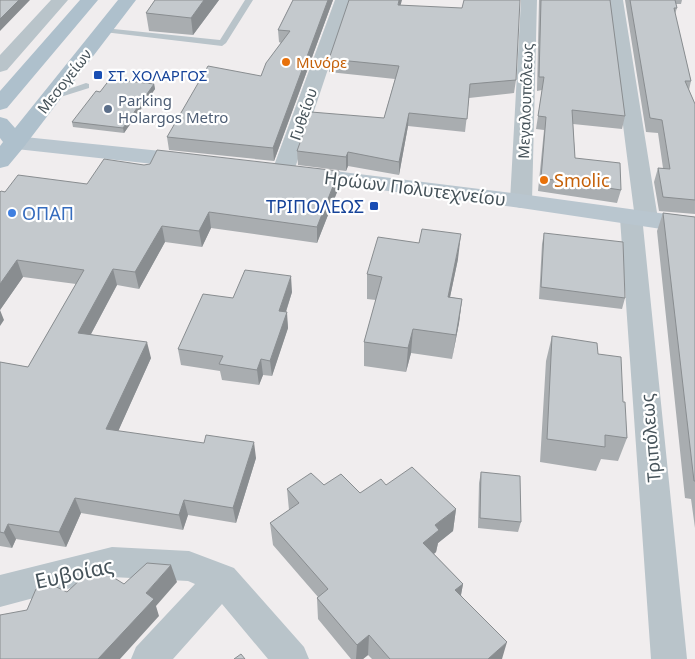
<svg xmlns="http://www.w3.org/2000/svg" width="695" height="659" font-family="'Noto Sans',sans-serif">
	<rect width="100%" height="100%" fill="#f0edee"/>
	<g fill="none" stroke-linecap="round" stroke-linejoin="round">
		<path fill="#b9c4ca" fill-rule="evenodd" d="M 245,0 L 253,0 L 226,43 L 222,46 L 104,32 L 100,30 L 104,28 L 220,40 Z
			M 86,83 L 89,84 L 89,88 L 51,100 L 46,97 Z"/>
		<path fill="#b9c4ca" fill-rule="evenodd" d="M 51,0 L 68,0 L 7,70 L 0,72 L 0,55 Z
			M 335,0 L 351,0 L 294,171 L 291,176 L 283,177 L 275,176 L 272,171 Z
			M 521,0 L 537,0 L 532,201 L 529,206 L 521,208 L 513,206 L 510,201 Z
			M 607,0 L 623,0 L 658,219 L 654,224 L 643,226 L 687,659 L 651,659 L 620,218 L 623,213 L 634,211 Z
			M 112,547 L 189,551 L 234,568 L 304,647 L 309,659 L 268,659 L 222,604 L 173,659 L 131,659 L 136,647 L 195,584 L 188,581 L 112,577 L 0,607 L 0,575 Z"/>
		<path fill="#b9c6cf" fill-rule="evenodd" d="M 15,136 L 190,154 L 198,156 L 201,161 L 198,166 L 190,168 L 7,148 L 4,143 L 7,138 Z
			M 302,167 L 521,194 L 695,218 L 695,234 L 521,208 L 294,179 L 291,174 L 294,169 Z"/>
		<path fill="#aec0cc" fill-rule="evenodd" d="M 80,0 L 98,0 L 7,108 L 0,110 L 0,91 Z
			M 118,0 L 136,0 L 23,148 L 8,166 L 0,168 L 0,146 L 3,142 L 0,138 L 0,117 L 7,119 L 15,128 Z"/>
	</g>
	<path fill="#a9adb0" d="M 155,0 L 219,0 L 193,35 L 149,31 L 146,13 Z
		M 293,0 L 333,0 L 274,161 L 169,150 L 167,137 L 261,76 L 281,43 L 279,42 L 278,30 Z
		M 539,0 L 610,0 L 625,116 L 622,129 L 573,124 L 575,158 L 621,190 L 617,203 L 538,191 L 544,130 L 536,129 L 542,90 L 537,91 Z
		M 625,0 L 682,0 L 681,4 L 676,4 L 677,8 L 675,14 L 691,81 L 689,90 L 695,104 L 695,214 L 659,211 L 654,182 L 658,168 L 663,168 L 658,133 L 646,132 Z
		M 400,5 L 516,80 L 514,93 L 469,98 L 465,132 L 408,126 L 399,175 L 348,166 L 346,171 L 298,165 L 297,151 L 384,118 L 395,79 L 329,72 L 329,59 Z
		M 154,84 L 155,89 L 124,133 L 73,127 L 72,122 L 100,92 Z
		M 144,165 L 339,187 L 317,243 L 211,228 L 202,247 L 165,242 L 139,289 L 117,285 L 91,334 L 151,358 L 118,431 L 256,458 L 236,523 L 188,515 L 183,530 L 81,513 L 66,547 L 16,539 L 12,548 L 0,546 L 0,362 L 28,367 L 76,284 L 23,277 L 0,310 L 0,192 L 87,184 Z
		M 663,213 L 695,217 L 695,528 L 691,499 L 685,498 L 657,231 Z
		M 544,233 L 625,298 L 622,309 L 539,299 L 542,244 Z
		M 458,259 L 450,297 L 462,299 L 459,323 L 452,359 L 411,353 L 406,372 L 364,366 L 364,342 L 376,300 L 367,299 L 367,274 Z
		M 292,292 L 286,312 L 288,328 L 272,376 L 263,375 L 259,385 L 222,380 L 220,371 L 181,365 L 178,349 L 233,298 Z
		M 552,336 L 598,354 L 623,402 L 627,438 L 618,461 L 601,459 L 596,471 L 540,462 L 546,361 Z
		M 481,472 L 521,522 L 518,532 L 478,528 L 479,483 Z
		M 324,485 L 360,493 L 386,485 L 456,509 L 453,531 L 438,543 L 436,552 L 434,554 L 463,584 L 461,595 L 502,659 L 372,659 L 368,655 L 363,659 L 351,659 L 318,619 L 317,598 L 318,597 L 273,545 L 270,523 L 289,510 L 287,489 Z"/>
	<path fill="#898d90" d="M 19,0 L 30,0 L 0,31 L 0,19 Z
		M 204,0 L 219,0 L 193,35 L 191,18 Z
		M 328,0 L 333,0 L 274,161 L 273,148 Z
		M 399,0 L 402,0 L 397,18 L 398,5 Z
		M 154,84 L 155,89 L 124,133 L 123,128 Z
		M 409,113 L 408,126 L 399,175 L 399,162 Z
		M 348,152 L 348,166 L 346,171 L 346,157 Z
		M 339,171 L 339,187 L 317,243 L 317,227 Z
		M 209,212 L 211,228 L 202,247 L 199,231 Z
		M 162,226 L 165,242 L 139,289 L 135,272 Z
		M 461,234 L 458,259 L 445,321 L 448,297 Z
		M 17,260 L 23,277 L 0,310 L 0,284 Z
		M 113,269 L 117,285 L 83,349 L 78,333 Z
		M 291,276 L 292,292 L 281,327 L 279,311 Z
		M 462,299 L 459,323 L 452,359 Z
		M 0,310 L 4,320 L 0,326 Z
		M 287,312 L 288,328 L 272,376 L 270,361 Z
		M 413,329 L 411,353 L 406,372 L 408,348 Z
		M 147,342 L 151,358 L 112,445 L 106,429 Z
		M 261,359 L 263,375 L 259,385 L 257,370 Z
		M 254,442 L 256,458 L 236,523 L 233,508 Z
		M 75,498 L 81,513 L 66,547 L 59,532 Z
		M 184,500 L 188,515 L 183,530 L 179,515 Z
		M 456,509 L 453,531 L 438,543 L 436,552 L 420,565 L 423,543 L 435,525 Z
		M 8,524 L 16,539 L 12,548 L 4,533 Z
		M 171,565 L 177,582 L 156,606 L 159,616 L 120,659 L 98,659 L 146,593 Z
		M 463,584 L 459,605 L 455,590 Z
		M 369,635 L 368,655 L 363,659 L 356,659 L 357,645 Z
		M 507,642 L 502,659 L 488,659 Z"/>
	<path fill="#c4c9cd" stroke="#898d90" d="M 0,0 L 19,0 L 0,19 Z
		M 155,0 L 204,0 L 191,18 L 146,13 Z
		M 293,0 L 328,0 L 273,148 L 167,137 L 208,66 L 261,76 L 266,63 L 290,31 L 278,30 Z
		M 349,0 L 399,0 L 398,5 L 462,8 L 464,0 L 520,0 L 516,80 L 470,84 L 467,119 L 409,113 L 399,162 L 348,152 L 346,157 L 297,151 L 311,112 L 384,118 L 399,66 L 329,59 Z
		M 541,0 L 610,0 L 625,116 L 572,110 L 575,158 L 620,163 L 621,190 L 541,178 L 546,117 L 538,116 L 544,77 L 539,77 Z
		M 630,0 L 675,0 L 677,8 L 674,8 L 691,81 L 685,81 L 695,104 L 695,200 L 663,197 L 658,168 L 670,169 L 662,120 L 650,118 Z
		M 110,79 L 154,84 L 123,128 L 72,122 L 96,91 L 100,92 Z
		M 157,150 L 339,171 L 317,227 L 209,212 L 199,231 L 162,226 L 135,272 L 113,269 L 78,333 L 147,342 L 106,429 L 204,443 L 206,435 L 254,442 L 233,508 L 184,500 L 179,515 L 75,498 L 59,532 L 8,524 L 4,533 L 0,532 L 0,362 L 28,367 L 84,270 L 17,260 L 0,284 L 0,192 L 1,191 L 5,192 L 18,175 L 87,184 L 104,159 L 144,165 L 150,164 Z
		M 663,213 L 695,217 L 695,481 L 694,481 Z
		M 422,229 L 461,234 L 448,297 L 462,299 L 456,335 L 413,329 L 408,348 L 364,342 L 382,277 L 367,274 L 378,237 L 419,243 Z
		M 544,233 L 623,242 L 625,298 L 541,287 Z
		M 245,270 L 291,276 L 279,311 L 287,312 L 270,361 L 261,359 L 257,370 L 219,364 L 223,356 L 178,349 L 203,294 L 233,298 Z
		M 552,336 L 597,343 L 598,354 L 621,357 L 623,402 L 625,402 L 627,438 L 605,435 L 605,447 L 547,439 Z
		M 412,467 L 456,509 L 435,525 L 439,530 L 423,543 L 463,584 L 455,590 L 507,642 L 488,659 L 390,659 L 369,635 L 357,645 L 317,598 L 328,589 L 270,523 L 299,503 L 287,489 L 311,473 L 324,485 L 341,474 L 360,493 L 381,479 L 386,485 Z
		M 481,472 L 520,476 L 521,522 L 480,518 Z
		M 147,563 L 171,565 L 146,593 L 154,599 L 98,659 L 0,659 L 0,615 L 27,610 L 36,589 L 46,582 L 67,592 L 83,577 L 100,569 L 124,584 Z
		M 241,654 L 245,659 L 234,659 Z"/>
	<g fill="#e8710a" stroke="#fff" stroke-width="2">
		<circle cx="286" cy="62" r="5"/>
		<circle cx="544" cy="180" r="5"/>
	</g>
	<g fill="#1a4fb4" stroke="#fff" stroke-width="2">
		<rect x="93" y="70" width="10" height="10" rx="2.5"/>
		<rect x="369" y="201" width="10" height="10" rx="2.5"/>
	</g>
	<circle fill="#5c6f8a" stroke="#fff" stroke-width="2" cx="108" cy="109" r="5"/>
	<circle fill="#3f7fe0" stroke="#fff" stroke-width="2" cx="12" cy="213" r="5"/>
	<g text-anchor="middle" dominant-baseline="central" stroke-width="4.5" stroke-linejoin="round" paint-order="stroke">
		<g font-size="15" fill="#c56008" stroke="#fff" text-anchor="start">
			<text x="296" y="62">Μινόρε</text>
		</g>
		<g font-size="15" fill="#164399" stroke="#fff" text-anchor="start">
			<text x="108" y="75">ΣΤ. ΧΟΛΑΡΓΟΣ</text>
		</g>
		<g font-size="15" fill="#46535a" stroke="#fff">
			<text transform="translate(64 81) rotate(-52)">Μεσογείων</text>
			<text transform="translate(525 101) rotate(-88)">Μεγαλουπόλεως</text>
			<text transform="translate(303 114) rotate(-71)">Γυθείου</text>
		</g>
		<g font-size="15" fill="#4e5e75" stroke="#fff" text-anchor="start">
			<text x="118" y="100">Parking<tspan x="118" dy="17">Holargos Metro</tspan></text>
		</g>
		<g font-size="18" fill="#c56008" stroke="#fff" text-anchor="start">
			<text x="554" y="180">Smolic</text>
		</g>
		<g font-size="18" fill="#46535a" stroke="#fff">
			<text transform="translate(415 188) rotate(7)">Ηρώων Πολυτεχνείου</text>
			<text transform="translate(650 438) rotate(-95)">Τριπόλεως</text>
		</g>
		<g font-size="18" fill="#164399" stroke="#fff" text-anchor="end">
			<text x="364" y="206">ΤΡΙΠΟΛΕΩΣ</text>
		</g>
		<g font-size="18" fill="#366cbe" stroke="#fff" text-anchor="start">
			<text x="22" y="213">ΟΠΑΠ</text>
		</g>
		<g font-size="21" fill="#46535a" stroke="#fff">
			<text transform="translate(74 573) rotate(-12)">Ευβοίας</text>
		</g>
	</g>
</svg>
